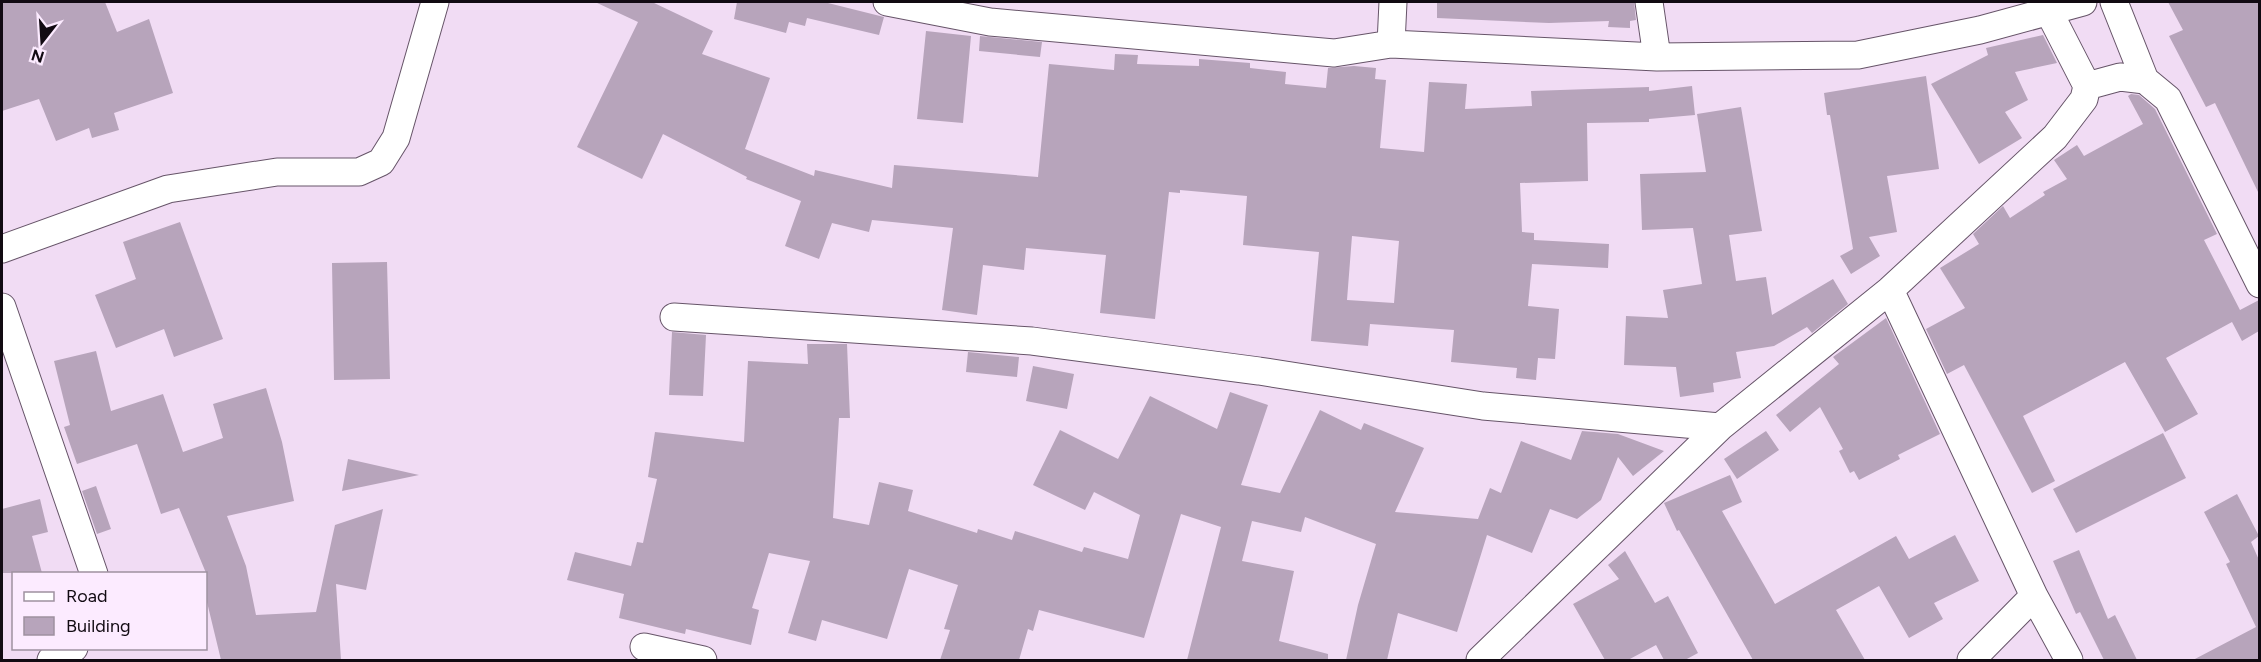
<svg xmlns="http://www.w3.org/2000/svg" width="2261" height="662" font-family="Figtree,sans-serif">
	<rect width="100%" height="100%" fill="#f1dcf4"/>
	<path fill="#b7a4bb" fill-rule="evenodd" d="M 2,2 L 105,2 L 117,32 L 149,19 L 173,93 L 114,113 L 119,130 L 92,138 L 89,128 L 56,141 L 39,99 L 2,111 Z
		M 595,2 L 652,2 L 713,31 L 702,54 L 770,78 L 745,149 L 814,176 L 815,170 L 892,188 L 894,165 L 1038,177 L 1049,64 L 1114,70 L 1115,54 L 1138,55 L 1137,64 L 1199,66 L 1199,59 L 1250,63 L 1250,68 L 1286,72 L 1285,84 L 1326,88 L 1328,68 L 1354,66 L 1376,68 L 1375,79 L 1386,80 L 1380,148 L 1424,152 L 1429,82 L 1467,84 L 1465,109 L 1532,106 L 1531,91 L 1649,87 L 1649,91 L 1692,86 L 1695,115 L 1649,119 L 1649,122 L 1587,123 L 1588,181 L 1520,183 L 1522,232 L 1534,233 L 1534,240 L 1609,244 L 1608,268 L 1532,264 L 1528,306 L 1559,309 L 1555,359 L 1538,358 L 1536,380 L 1516,378 L 1517,368 L 1451,362 L 1454,330 L 1370,324 L 1368,346 L 1311,341 L 1319,252 L 1243,245 L 1247,196 L 1180,190 L 1180,193 L 1169,192 L 1155,319 L 1100,313 L 1106,255 L 1026,248 L 1024,270 L 983,265 L 977,315 L 942,310 L 953,228 L 872,220 L 869,232 L 832,223 L 819,259 L 785,246 L 801,201 L 746,179 L 747,177 L 663,134 L 642,179 L 577,147 L 638,22 ZM 1352,236 L 1399,241 L 1394,303 L 1347,300 Z
		M 737,2 L 824,2 L 884,17 L 879,35 L 807,18 L 805,26 L 789,22 L 786,33 L 734,19 Z
		M 1437,2 L 1634,2 L 1636,20 L 1630,21 L 1630,28 L 1608,27 L 1609,21 L 1549,23 L 1437,18 Z
		M 2168,2 L 2259,2 L 2259,194 L 2215,103 L 2206,107 L 2169,36 L 2183,30 Z
		M 926,31 L 971,36 L 963,123 L 917,119 Z
		M 2043,35 L 2057,63 L 2015,72 L 2028,100 L 2005,112 L 2022,138 L 1979,164 L 1931,84 L 1988,55 L 1986,48 Z
		M 980,36 L 1042,42 L 1040,57 L 979,51 Z
		M 1926,76 L 1939,169 L 1887,176 L 1897,232 L 1869,237 L 1880,256 L 1851,274 L 1840,256 L 1853,249 L 1830,115 L 1827,115 L 1824,93 Z
		M 2131,94 L 2139,95 L 2155,109 L 2217,234 L 2204,240 L 2240,310 L 2259,300 L 2259,331 L 2242,341 L 2232,322 L 2166,358 L 2198,414 L 2165,432 L 2125,362 L 2023,416 L 2055,481 L 2032,493 L 1964,365 L 1947,374 L 1926,329 L 1965,308 L 1940,268 L 1979,244 L 1973,234 L 2003,206 L 2010,218 L 2045,195 L 2043,192 L 2067,179 L 2054,160 L 2077,145 L 2084,156 L 2143,124 L 2128,96 Z
		M 1741,107 L 1762,231 L 1729,235 L 1736,281 L 1766,277 L 1772,315 L 1833,279 L 1848,304 L 1812,333 L 1807,327 L 1774,346 L 1736,352 L 1741,378 L 1713,383 L 1714,392 L 1680,397 L 1676,367 L 1624,365 L 1626,316 L 1668,318 L 1663,290 L 1702,284 L 1693,228 L 1642,230 L 1640,174 L 1706,172 L 1697,114 Z
		M 180,222 L 223,339 L 174,357 L 164,329 L 116,348 L 95,295 L 136,279 L 123,242 Z
		M 387,262 L 390,379 L 334,380 L 332,263 Z
		M 1886,318 L 1940,434 L 1898,455 L 1900,459 L 1859,480 L 1854,471 L 1850,473 L 1839,451 L 1843,449 L 1820,407 L 1790,432 L 1776,415 L 1839,364 L 1833,357 Z
		M 672,332 L 706,335 L 703,396 L 669,395 Z
		M 807,344 L 847,344 L 850,418 L 839,418 L 833,518 L 869,525 L 879,482 L 913,490 L 908,511 L 977,533 L 978,529 L 1012,540 L 1015,531 L 1082,552 L 1084,547 L 1128,559 L 1140,515 L 1094,492 L 1085,510 L 1033,485 L 1060,430 L 1118,459 L 1150,396 L 1217,429 L 1230,392 L 1268,405 L 1241,485 L 1280,493 L 1320,410 L 1361,430 L 1364,423 L 1424,448 L 1395,512 L 1478,519 L 1490,488 L 1501,493 L 1521,441 L 1571,460 L 1582,431 L 1618,434 L 1664,451 L 1633,476 L 1618,457 L 1601,500 L 1577,519 L 1550,509 L 1532,553 L 1487,535 L 1457,632 L 1398,613 L 1387,660 L 1346,660 L 1358,605 L 1376,544 L 1305,517 L 1301,532 L 1252,521 L 1242,561 L 1294,571 L 1279,641 L 1328,654 L 1328,660 L 1187,660 L 1221,527 L 1181,514 L 1144,638 L 1039,610 L 1033,631 L 1028,629 L 1019,660 L 940,660 L 950,630 L 944,629 L 958,585 L 909,569 L 887,639 L 822,620 L 816,641 L 788,633 L 810,561 L 769,553 L 752,608 L 759,610 L 751,645 L 686,629 L 685,634 L 619,618 L 624,594 L 567,580 L 575,552 L 631,566 L 637,542 L 643,543 L 657,479 L 648,477 L 655,432 L 744,442 L 748,361 L 808,364 Z
		M 96,351 L 111,411 L 163,394 L 183,452 L 223,438 L 213,404 L 266,388 L 282,442 L 294,501 L 227,516 L 246,566 L 256,615 L 316,612 L 335,525 L 383,509 L 366,590 L 336,584 L 341,660 L 221,660 L 206,598 L 206,573 L 179,508 L 161,514 L 137,444 L 77,464 L 64,427 L 70,425 L 54,361 Z
		M 968,352 L 1019,357 L 1017,377 L 966,372 Z
		M 1033,366 L 1074,374 L 1067,409 L 1026,401 Z
		M 1766,431 L 1779,450 L 1737,479 L 1724,459 Z
		M 2163,433 L 2186,478 L 2076,533 L 2053,489 Z
		M 348,459 L 419,475 L 342,491 Z
		M 1730,475 L 1742,502 L 1722,511 L 1775,604 L 1896,536 L 1909,559 L 1955,535 L 1979,581 L 1934,603 L 1943,619 L 1909,638 L 1879,586 L 1836,610 L 1865,660 L 1753,660 L 1679,530 L 1677,531 L 1664,503 Z
		M 96,486 L 111,529 L 97,534 L 82,491 Z
		M 2237,494 L 2259,536 L 2251,542 L 2259,560 L 2259,660 L 2193,660 L 2256,627 L 2226,564 L 2230,562 L 2204,512 Z
		M 40,499 L 48,532 L 32,536 L 42,573 L 2,573 L 2,509 Z
		M 2079,550 L 2108,619 L 2115,615 L 2137,660 L 2104,660 L 2080,612 L 2076,614 L 2053,561 Z
		M 1625,551 L 1655,603 L 1668,596 L 1698,653 L 1685,660 L 1664,660 L 1656,645 L 1628,660 L 1605,660 L 1573,604 L 1619,579 L 1608,565 Z"/>
	<g fill="none" stroke-linecap="round" stroke-linejoin="round">
		<g stroke="#665468" stroke-width="29">
			<path id="minor" d="M 887,2 L 990,22 L 1334,53 L 1391,44 L 1657,57 L 1858,55 L 1980,30 L 2083,2
				M 1649,2 L 1657,57
				M 2114,2 L 2145,80
				M 1391,44 L 1393,2
				M 2087,86 L 2120,77 L 2145,80 L 2168,99 L 2260,284
				M 2,249 L 168,189 L 277,172 L 359,172 L 381,162 L 396,138 L 435,2
				M 1890,290 L 2034,596 L 2069,660
				M 2,307 L 94,574
				M 674,317 L 1032,341 L 1259,371 L 1483,406 L 1720,427
				M 644,647 L 703,660
				M 51,660 L 74,648
				M 1480,660 L 1720,427 L 1890,290 L 2055,137 L 2084,99 L 2087,86 L 2049,12
				M 1971,660 L 2034,596"/>
		</g>
		<use href="#minor" stroke="#fff" stroke-width="27"/>
	</g>
	<rect width="2261" height="662" fill="none" stroke="#110a12" stroke-width="6"/>
	<rect x="12" y="572" width="195" height="78" fill="#fcebff" stroke="#9e91a0" stroke-width="1.5"/>
	<rect x="24" y="592" width="30" height="9" fill="#ffffff" stroke="#9e91a0" stroke-width="1.5"/>
	<text x="66" y="602" font-size="18" fill="#110a12">Road</text>
	<rect x="24" y="617" width="30" height="18" fill="#b7a4bb" stroke="#9e91a0" stroke-width="1.5"/>
	<text x="66" y="632" font-size="18" fill="#110a12">Building</text>
	<g transform="translate(42 42) rotate(197)" stroke="#fcebff" stroke-width="4.5" paint-order="stroke">
	<path d="M0-4.5L10 22L0 15L-10 22Z" fill="#110a12"/>
	<text y="-9" font-size="16" font-weight="bold" text-anchor="middle" fill="#110a12">N</text>
	</g>
</svg>
